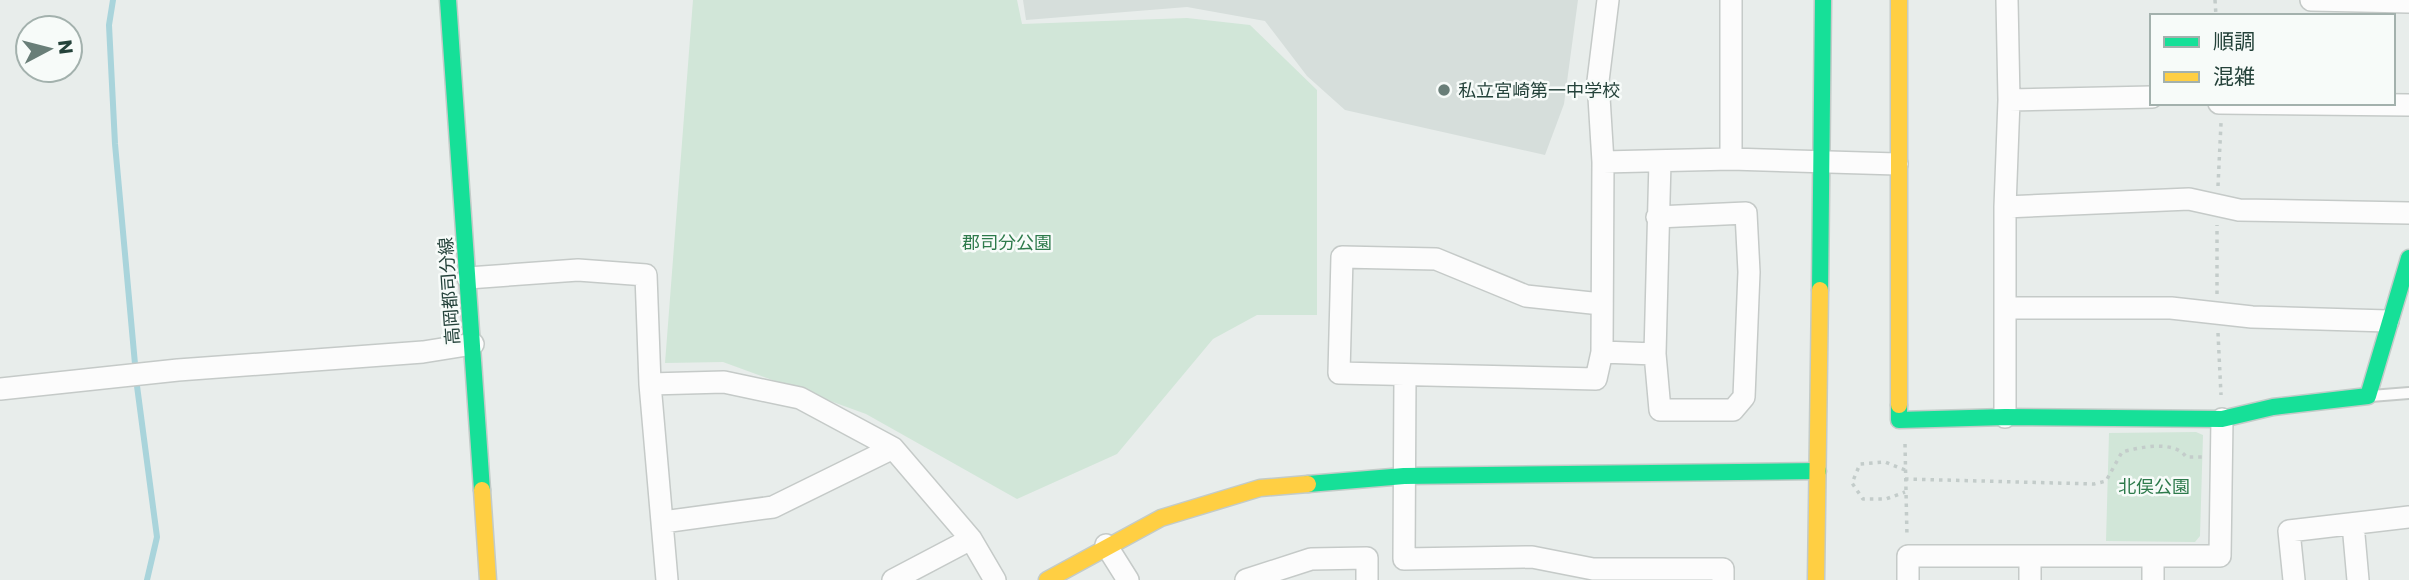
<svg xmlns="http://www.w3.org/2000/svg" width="2409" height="580" font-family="Poppins,'Noto Sans JP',sans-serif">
	<rect width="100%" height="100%" fill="#e8edeb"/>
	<path fill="#d6dedb" d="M 1023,0 L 1578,0 L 1564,104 L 1545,155 L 1345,110 L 1307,76 L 1265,21 L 1187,7 L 1026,20 Z"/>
	<path fill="#d1e6d8" d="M 693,0 L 1017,0 L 1022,24 L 1187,18 L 1250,25 L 1317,90 L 1317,315 L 1257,315 L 1213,339 L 1117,454 L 1017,499 L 866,414 L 723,362 L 665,363 Z
		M 2196,432 L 2203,435 L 2200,536 L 2195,542 L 2106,541 L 2109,433 Z"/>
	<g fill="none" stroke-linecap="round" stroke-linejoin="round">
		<path stroke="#a9d4db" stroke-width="6" d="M 113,0 L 109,25 L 115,144 L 137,386 L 157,537 L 147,580"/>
		<g stroke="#c5cac8" stroke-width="14">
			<path id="lane" d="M 2371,396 L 2409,393"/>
		</g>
		<g stroke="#c5cac8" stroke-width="24">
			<path id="street" d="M 2311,0 L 2409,2
				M 2009,100 L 2152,97
				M 2219,103 L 2409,105
				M 1731,159 L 1731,0
				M 1603,162 L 1731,159 L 1897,164
				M 2005,207 L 2189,199 L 2239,210 L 2409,213
				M 1657,217 L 1746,213 L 1749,272 L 1744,397 L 1733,410 L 1660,410 L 1655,354 L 1660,161
				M 468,278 L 578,270 L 646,275 L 650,384 L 667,580
				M 1601,304 L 1526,296 L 1436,259 L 1342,257 L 1339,373 L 1596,379 L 1602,352 L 1603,162 L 1598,81 L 1608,0
				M 2007,308 L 2171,308 L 2252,317 L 2388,321
				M 1602,352 L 1655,354
				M 1405,376 L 1404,559 L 1532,557 L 1593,569 L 1723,569 L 1723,580
				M 650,384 L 724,382 L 800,398 L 893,448 L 971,539 L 995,580
				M 0,389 L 178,370 L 423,352 L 473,344
				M 2005,417 L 2005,207 L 2009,100 L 2007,0
				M 663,522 L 773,507 L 893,448
				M 2353,524 L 2358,580
				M 1106,545 L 1128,580
				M 893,580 L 971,539
				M 1246,580 L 1311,559 L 1367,558 L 1367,580
				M 1908,580 L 1908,556 L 2220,556 L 2222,419
				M 2030,580 L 2030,556
				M 2153,580 L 2153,556
				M 2294,580 L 2289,531 L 2409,517"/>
		</g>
		<g stroke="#c3cbc8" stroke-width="19">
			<path id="fast" d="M 448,0 L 482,490
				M 1820,290 L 1823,0
				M 1899,405 L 1899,420 L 2005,417 L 2222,419 L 2273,407 L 2368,396 L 2409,258
				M 1308,484 L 1404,476 L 1818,471"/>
		</g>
		<g stroke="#c3cbc8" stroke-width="19">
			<path id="slow" d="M 1899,405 L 1899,0
				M 482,490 L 488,580
				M 1047,580 L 1161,518 L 1260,488 L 1308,484
				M 1816,580 L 1820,290"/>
		</g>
		<path stroke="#c3ccca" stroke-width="3.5" stroke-dasharray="3.5 5" stroke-linecap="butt" d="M 2215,0 L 2216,16
			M 2218,186 L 2221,123
			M 2217,294 L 2217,225
			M 2218,333 L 2221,395
			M 1905,444 L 1907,537
			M 1905,470 L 1885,462 L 1860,464 L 1852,483 L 1863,499 L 1886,499 L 1905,492
			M 1905,479 L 2094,484 L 2106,481 L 2122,452 C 2140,447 2175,440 2186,457 L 2204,457"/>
		<use href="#lane" stroke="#fcfcfc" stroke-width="10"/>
		<use href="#street" stroke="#fcfcfc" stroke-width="21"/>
		<use href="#fast" stroke="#16e098" stroke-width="16"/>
		<use href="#slow" stroke="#ffcf43" stroke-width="16"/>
	</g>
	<circle fill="#697e78" stroke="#f7fbf9" stroke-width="2.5" cx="1444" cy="90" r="7"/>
	<g text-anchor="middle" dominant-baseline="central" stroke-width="5" stroke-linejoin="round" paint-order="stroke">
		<g font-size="18" fill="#24423a" stroke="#f7fbf9" text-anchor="start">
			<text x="1458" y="90">私立宮崎第一中学校</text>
		</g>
		<g font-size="18" fill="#2d7a4b" stroke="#f7fbf9">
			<text x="1007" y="242">郡司分公園</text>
			<text x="2154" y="486">北俣公園</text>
		</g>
		<g font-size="18" fill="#24423a" stroke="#f7fbf9">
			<text transform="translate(449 291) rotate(-94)">高岡都司分線</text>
		</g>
	</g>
	<rect x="2150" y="14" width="245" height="91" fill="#f7fbf9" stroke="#a3b1ad" stroke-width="2"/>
	<rect x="2164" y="37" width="35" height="10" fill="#16e098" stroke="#a3b1ad" stroke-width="2"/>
	<text x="2213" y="49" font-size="21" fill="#24423a">順調</text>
	<rect x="2164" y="72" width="35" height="10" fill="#ffcf43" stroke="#a3b1ad" stroke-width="2"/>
	<text x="2213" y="84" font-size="21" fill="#24423a">混雑</text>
	<g transform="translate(49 49) rotate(83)"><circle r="33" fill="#f7fbf9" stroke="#a3b1ad" stroke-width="2"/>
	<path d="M0-5L12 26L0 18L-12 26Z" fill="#697e78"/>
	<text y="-10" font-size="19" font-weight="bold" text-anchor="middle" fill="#24423a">N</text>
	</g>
</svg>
